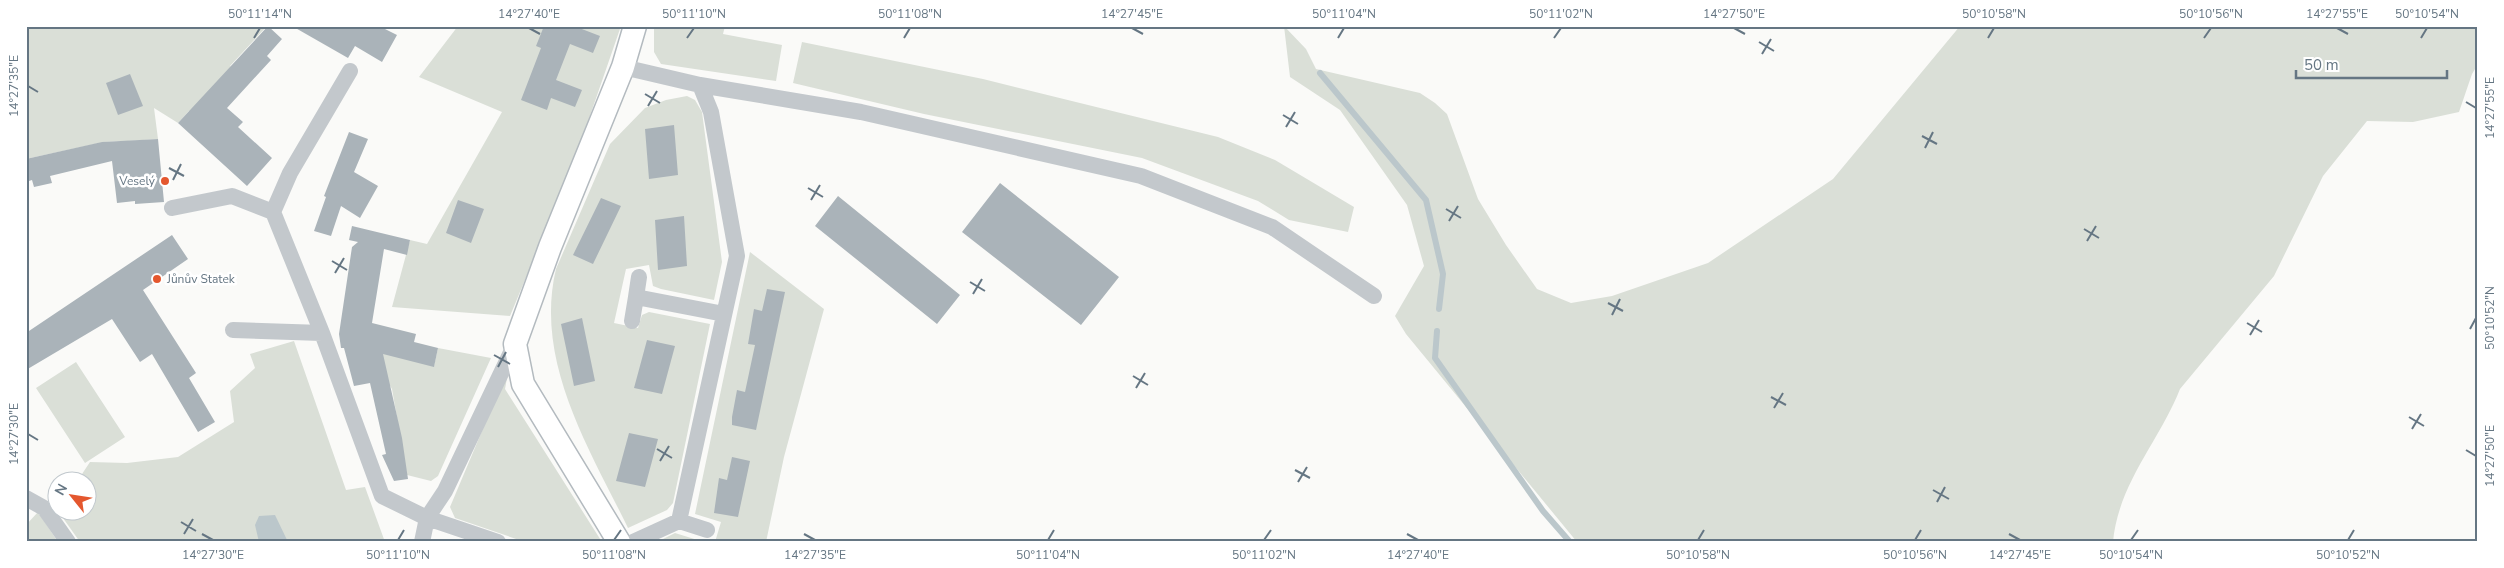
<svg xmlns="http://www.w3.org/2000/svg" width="2504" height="568" font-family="'Nunito Sans',sans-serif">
	<rect width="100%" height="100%" fill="#fafaf8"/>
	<path fill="#dadfd7" d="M 26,26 L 267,26 L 230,66 L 237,73 L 193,114 L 189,111 L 178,123 L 154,108 L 158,139 L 128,141 L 122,146 L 121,141 L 104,142 L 26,159 Z
		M 458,26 L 621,26 L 575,159 L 510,316 L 392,307 L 410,240 L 427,244 L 502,112 L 419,77 Z
		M 654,26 L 725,26 L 723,34 L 782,45 L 776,81 L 661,64 L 654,52 Z
		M 1284,26 L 1306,49 L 1316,69 L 1420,93 L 1435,103 L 1447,114 L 1478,199 L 1506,245 L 1537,289 L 1571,303 L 1612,296 L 1708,263 L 1833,179 L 1960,26 L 2478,26 L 2478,64 L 2472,74 L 2459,112 L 2413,122 L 2367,121 L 2323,176 L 2274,276 L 2180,389 C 2160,440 2118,484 2113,542 L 1577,542 L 1406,334 L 1395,316 L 1424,266 L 1407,205 L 1340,110 L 1290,77 Z
		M 802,42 L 983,79 L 1218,137 L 1275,160 L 1354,207 L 1348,232 L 1289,220 L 1258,201 L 1142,158 L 924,114 L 793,83 Z
		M 687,96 L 695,100 L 702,112 L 722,262 L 714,300 L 661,289 L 653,286 L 649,265 L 626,269 L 614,323 L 638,328 L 642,315 L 649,312 L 710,324 L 673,503 L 667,510 L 628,528 C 589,448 534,361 556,269 L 610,144 L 645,108 L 666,100 Z
		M 750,252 L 824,309 L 784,457 L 766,542 L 715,542 L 721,522 L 695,514 Z
		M 388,336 L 434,366 L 438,348 L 491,358 L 438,476 L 431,481 L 407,475 L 392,389 L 379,367 Z
		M 294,341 L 346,490 L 365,487 L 385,542 L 80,542 L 58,511 L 88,510 L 88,480 L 78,480 L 90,462 L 127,463 L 178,457 L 234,422 L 230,391 L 255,368 L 250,354 Z
		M 76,362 L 125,437 L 85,463 L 36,388 Z
		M 509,367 L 505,389 L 602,542 L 525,542 L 455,518 L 450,507 Z
		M 38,512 L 58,542 L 26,542 L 26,525 Z
		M 675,533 L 704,542 L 657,542 Z"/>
	<path fill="#bbc7cb" d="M 275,515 L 288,542 L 259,542 L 255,525 L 259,516 Z"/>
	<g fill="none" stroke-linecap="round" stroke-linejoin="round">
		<path stroke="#bbc7cb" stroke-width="6" d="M 1320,73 L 1426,200 L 1443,274 L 1439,309
			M 1437,331 L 1435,358 L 1543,511 L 1570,542"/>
	</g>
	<path fill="#aab3b9" d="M 268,26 L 282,39 L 267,56 L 271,60 L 227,108 L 243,122 L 238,127 L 272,158 L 247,186 L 178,123 Z
		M 292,26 L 379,26 L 397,35 L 382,62 L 355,46 L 348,58 Z
		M 544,26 L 574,26 L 600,36 L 593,53 L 570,44 L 556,80 L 582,90 L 575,107 L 551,98 L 547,110 L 521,100 L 541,48 L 536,46 Z
		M 130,74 L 143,106 L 118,115 L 106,83 Z
		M 674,125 L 678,175 L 649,179 L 645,129 Z
		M 349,132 L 368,139 L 354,172 L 378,186 L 360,218 L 341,206 L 331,236 L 314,231 L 326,197 L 324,196 Z
		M 158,139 L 164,202 L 135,204 L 135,201 L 117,203 L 112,161 L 50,176 L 52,183 L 34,187 L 32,180 L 26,182 L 26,159 L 102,142 Z
		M 1000,183 L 1119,277 L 1081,325 L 962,232 Z
		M 838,196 L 960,295 L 937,324 L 815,226 Z
		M 601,198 L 621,206 L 593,264 L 573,255 Z
		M 458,200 L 484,209 L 471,243 L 446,233 Z
		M 684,216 L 687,266 L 658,270 L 655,220 Z
		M 352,226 L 410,240 L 407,255 L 384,249 L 372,323 L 416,334 L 414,342 L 438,348 L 434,367 L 383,354 L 402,438 L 408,479 L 394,481 L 382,455 L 386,454 L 370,383 L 354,386 L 344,348 L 341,348 L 339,334 L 352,247 L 358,242 L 349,240 Z
		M 172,235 L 188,259 L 143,290 L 196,373 L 189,378 L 215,422 L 198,432 L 152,354 L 140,362 L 112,319 L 26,370 L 26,333 Z
		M 767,289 L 785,292 L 756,430 L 732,425 L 732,417 L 737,390 L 745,392 L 755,345 L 748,344 L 754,309 L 762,311 Z
		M 582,318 L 595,381 L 574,386 L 561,324 Z
		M 647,340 L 675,346 L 662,394 L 634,388 Z
		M 629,433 L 658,439 L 645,487 L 616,481 Z
		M 732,457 L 750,461 L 738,517 L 714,513 L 719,478 L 727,480 Z"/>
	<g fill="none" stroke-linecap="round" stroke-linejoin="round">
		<g stroke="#b3babf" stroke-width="25">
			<path id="secondary" d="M 619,542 L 523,384 L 515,344 L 550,247 L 623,67 L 635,26"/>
		</g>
		<path stroke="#c3c8cc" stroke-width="16" d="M 623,67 L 700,85 L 861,112 L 1141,176 L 1272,227 L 1374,296
			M 700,85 L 711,112 L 737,256 L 679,521 L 707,530
			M 172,208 L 232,196 L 273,212 L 322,333 L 382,496 L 427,518 L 498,542
			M 273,212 L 290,173 L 350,71
			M 636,297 L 639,277
			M 632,321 L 636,297 L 724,314
			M 233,330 L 322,333
			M 26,498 L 44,508 L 68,542
			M 422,542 L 427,518 L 445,491 L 515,344
			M 633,542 L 679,521"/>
		<use href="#secondary" stroke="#fff" stroke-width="22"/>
	</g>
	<path fill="none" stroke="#657683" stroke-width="2" d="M 529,28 L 540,34M 1132,28 L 1143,34M 1734,28 L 1745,34M 2337,28 L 2348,34M 254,38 L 260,28M 687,38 L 694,28M 904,38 L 910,28M 1338,38 L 1344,28M 1554,38 L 1561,28M 1988,38 L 1994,28M 2204,38 L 2211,28M 2421,38 L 2427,28M 1759,42 L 1774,51M 1762,54 L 1771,39M 28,86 L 38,92M 645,94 L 660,103M 2466,102 L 2476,108M 648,106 L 657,91M 1283,115 L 1298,124M 1286,127 L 1295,112M 1922,136 L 1937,144M 1925,148 L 1933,132M 169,168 L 184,176M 173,180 L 181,164M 808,188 L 823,197M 811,200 L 820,185M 1446,209 L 1461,218M 1449,221 L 1458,206M 2084,229 L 2099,238M 2087,241 L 2096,226M 332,261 L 347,270M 335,273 L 344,258M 970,282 L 985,291M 973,294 L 982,279M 1608,303 L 1623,311M 1612,315 L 1620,299M 2247,323 L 2262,332M 2470,329 L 2476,318M 2250,335 L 2259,320M 494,355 L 510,364M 498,367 L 506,352M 1133,376 L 1148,385M 1136,388 L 1145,373M 1771,397 L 1786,405M 1774,408 L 1783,393M 2409,417 L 2424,426M 2412,429 L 2421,414M 28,434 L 38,440M 657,449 L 672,458M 2466,450 L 2476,456M 660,461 L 669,446M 1295,470 L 1310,478M 1298,482 L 1307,467M 1933,490 L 1949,499M 1937,502 L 1945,487M 181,522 L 196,531M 184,534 L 193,519M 202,534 L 213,540M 804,534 L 815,540M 1407,534 L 1418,540M 2009,534 L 2020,540M 398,540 L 404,530M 614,540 L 621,530M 1048,540 L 1054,530M 1264,540 L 1271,530M 1698,540 L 1704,530M 1915,540 L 1921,530M 2131,540 L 2138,530M 2348,540 L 2354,530"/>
	<g fill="#e4572e" stroke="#fff" stroke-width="2">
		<circle cx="165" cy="181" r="5"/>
		<circle cx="157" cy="279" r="5"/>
	</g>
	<g text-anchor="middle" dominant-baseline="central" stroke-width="5" stroke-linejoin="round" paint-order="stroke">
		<g font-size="12" fill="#657683" stroke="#fff" text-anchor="end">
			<text x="155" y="181">Veselý</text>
			<text x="167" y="279" text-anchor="start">Jůnův Statek</text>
		</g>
	</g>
	<rect width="2504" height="568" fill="none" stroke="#ffffff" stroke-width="55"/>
	<g transform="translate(72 496) rotate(300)"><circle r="24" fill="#ffffff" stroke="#c1c8cd"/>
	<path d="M0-4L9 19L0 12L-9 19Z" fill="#e4572e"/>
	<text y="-8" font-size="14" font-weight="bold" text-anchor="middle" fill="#657683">N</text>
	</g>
	<path d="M2296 70v8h151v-8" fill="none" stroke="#657683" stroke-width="2.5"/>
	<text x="2304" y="70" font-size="15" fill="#657683" stroke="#ffffff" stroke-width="4" paint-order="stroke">50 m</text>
	<rect x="28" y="28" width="2448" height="512" fill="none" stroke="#657683" stroke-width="2"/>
	<g font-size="12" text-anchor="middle" fill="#657683">
		<text x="260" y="18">50°11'14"N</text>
		<text x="529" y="18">14°27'40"E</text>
		<text x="694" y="18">50°11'10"N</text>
		<text x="910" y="18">50°11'08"N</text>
		<text x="1132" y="18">14°27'45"E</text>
		<text x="1344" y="18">50°11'04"N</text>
		<text x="1561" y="18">50°11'02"N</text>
		<text x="1734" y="18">14°27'50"E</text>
		<text x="1994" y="18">50°10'58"N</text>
		<text x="2211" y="18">50°10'56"N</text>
		<text x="2337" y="18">14°27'55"E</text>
		<text x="2427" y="18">50°10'54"N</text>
		<text transform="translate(14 86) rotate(-90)" y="4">14°27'35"E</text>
		<text transform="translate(2490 108) rotate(-90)" y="4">14°27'55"E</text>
		<text transform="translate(2490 318) rotate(-90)" y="4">50°10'52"N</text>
		<text transform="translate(14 434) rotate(-90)" y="4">14°27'30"E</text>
		<text transform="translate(2490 456) rotate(-90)" y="4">14°27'50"E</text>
		<text x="213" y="559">14°27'30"E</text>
		<text x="398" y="559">50°11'10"N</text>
		<text x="614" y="559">50°11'08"N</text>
		<text x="815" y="559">14°27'35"E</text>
		<text x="1048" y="559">50°11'04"N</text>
		<text x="1264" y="559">50°11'02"N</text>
		<text x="1418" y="559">14°27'40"E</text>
		<text x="1698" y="559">50°10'58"N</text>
		<text x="1915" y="559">50°10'56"N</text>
		<text x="2020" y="559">14°27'45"E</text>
		<text x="2131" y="559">50°10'54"N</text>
		<text x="2348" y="559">50°10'52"N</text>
	</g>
</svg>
